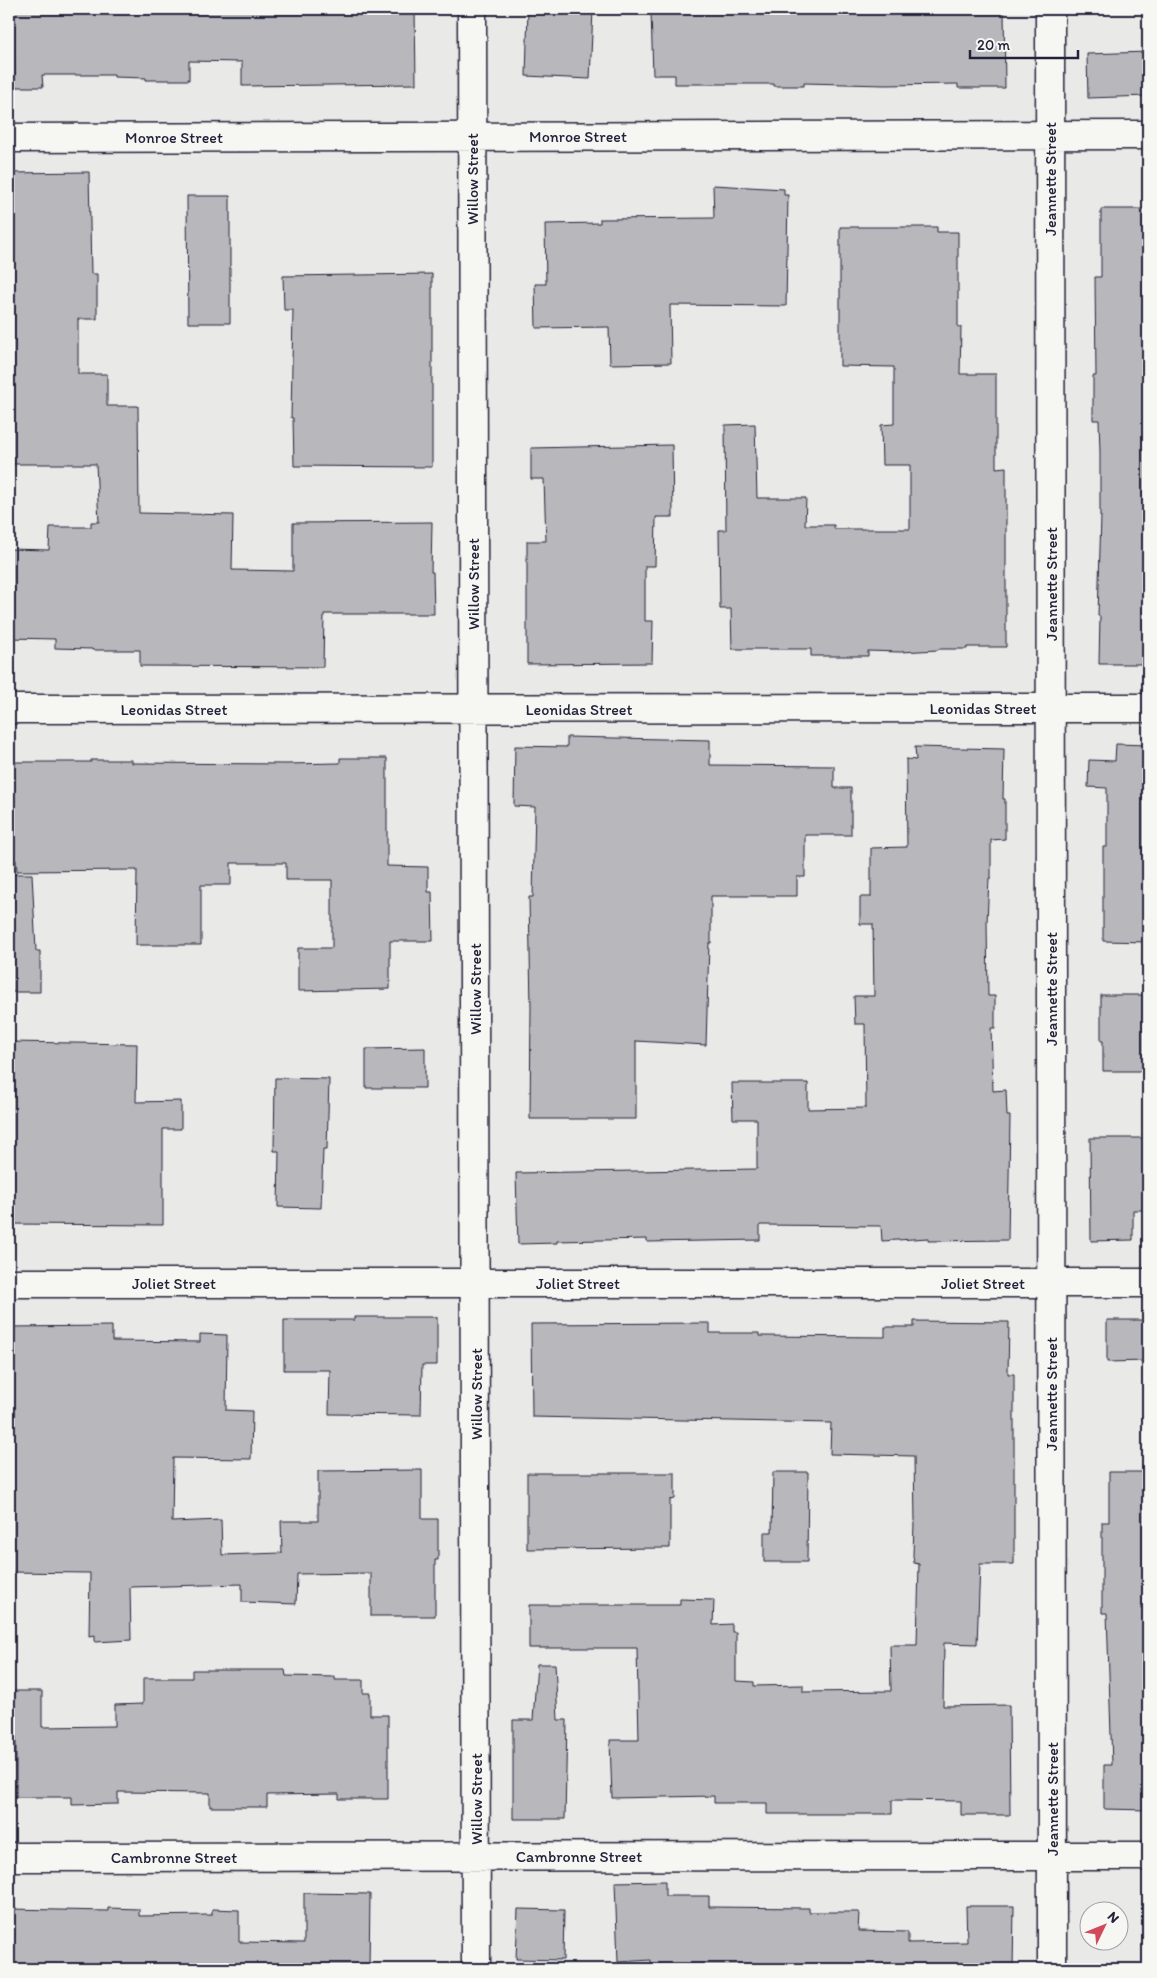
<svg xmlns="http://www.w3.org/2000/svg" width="1157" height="1978" font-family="Itim,sans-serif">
	<rect width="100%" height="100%" fill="#e9e9e7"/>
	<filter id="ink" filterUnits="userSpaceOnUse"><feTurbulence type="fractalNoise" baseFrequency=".02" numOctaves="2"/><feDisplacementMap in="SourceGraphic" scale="10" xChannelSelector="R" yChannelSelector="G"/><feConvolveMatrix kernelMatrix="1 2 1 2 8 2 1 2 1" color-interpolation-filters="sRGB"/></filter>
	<g filter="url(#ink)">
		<path fill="#b8b8bc" stroke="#22223b" d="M 14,9 L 415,9 L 416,84 L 242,86 L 242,62 L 189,61 L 189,80 L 146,80 L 146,78 L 114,77 L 114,75 L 42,75 L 43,87 L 15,87 Z
			M 528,9 L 593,9 L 590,79 L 526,76 Z
			M 726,9 L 1004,9 L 1005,88 L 958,88 L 958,84 L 885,85 L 804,83 L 804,86 L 774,86 L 774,84 L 675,84 L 675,75 L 653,75 L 651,12 L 726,11 Z
			M 1148,52 L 1148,96 L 1088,98 L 1087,54 Z
			M 89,172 L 91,274 L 97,274 L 97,319 L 78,319 L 78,374 L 107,374 L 107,406 L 138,406 L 139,513 L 233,515 L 232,570 L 293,571 L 293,523 L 432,522 L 431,572 L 433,572 L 434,614 L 324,614 L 323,667 L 140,666 L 140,650 L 92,650 L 92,649 L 55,648 L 55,639 L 9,638 L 9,549 L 49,550 L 50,527 L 91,527 L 91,522 L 99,522 L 96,464 L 11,464 L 11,448 L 9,448 L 9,173 Z
			M 713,185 L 784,189 L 784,195 L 788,195 L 786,306 L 670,305 L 671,363 L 610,364 L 609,327 L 536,328 L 535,284 L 546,284 L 545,224 L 600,223 L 600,219 L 714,218 Z
			M 187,196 L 230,196 L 230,323 L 188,323 Z
			M 1101,209 L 1148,209 L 1148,664 L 1099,664 L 1100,616 L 1098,616 L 1101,516 L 1100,516 L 1100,452 L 1099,420 L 1093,420 L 1093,376 L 1096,376 L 1095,277 L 1101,277 Z
			M 840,227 L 937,227 L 937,232 L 958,232 L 958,327 L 961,327 L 960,374 L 996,374 L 996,468 L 1006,467 L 1006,647 L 967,647 L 967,649 L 938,649 L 938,650 L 900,652 L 868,651 L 868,656 L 811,656 L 811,649 L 732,649 L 731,609 L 720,609 L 719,530 L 726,530 L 725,425 L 755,424 L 757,498 L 806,498 L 805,525 L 834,525 L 834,529 L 910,529 L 910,465 L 882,465 L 881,425 L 894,424 L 894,367 L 840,366 Z
			M 432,274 L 432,467 L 294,466 L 293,418 L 291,418 L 293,310 L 284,310 L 283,276 Z
			M 672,445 L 673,517 L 656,517 L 655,566 L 645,566 L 645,621 L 653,621 L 652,663 L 527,664 L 527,541 L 546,541 L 544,479 L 531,479 L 531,448 Z
			M 567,737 L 710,740 L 710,765 L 834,766 L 834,788 L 851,788 L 851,835 L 805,835 L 805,877 L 797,877 L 797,896 L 711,896 L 711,943 L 709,943 L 706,1045 L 636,1041 L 636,1119 L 530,1119 L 531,1008 L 529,897 L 533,897 L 535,807 L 514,806 L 515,746 L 567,747 Z
			M 1116,744 L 1148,745 L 1148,942 L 1103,941 L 1103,847 L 1107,847 L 1107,788 L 1088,787 L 1089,760 L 1115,761 Z
			M 915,747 L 1004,749 L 1003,799 L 1005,799 L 1005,839 L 991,840 L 991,878 L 989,878 L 987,922 L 988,996 L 995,996 L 995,1028 L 991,1028 L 993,1091 L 1006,1090 L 1007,1116 L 1010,1116 L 1008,1240 L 928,1241 L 928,1238 L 882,1241 L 881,1226 L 760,1225 L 760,1240 L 647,1242 L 647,1239 L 557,1241 L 557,1243 L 518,1244 L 516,1173 L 757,1169 L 757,1119 L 733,1119 L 732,1083 L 808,1083 L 808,1109 L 866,1108 L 865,1024 L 855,1024 L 854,996 L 874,996 L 873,924 L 860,924 L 860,897 L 871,897 L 871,848 L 907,847 L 906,759 L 916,760 Z
			M 340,758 L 387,758 L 387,866 L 428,867 L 428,892 L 432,892 L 433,941 L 390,941 L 390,989 L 298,991 L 298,948 L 332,948 L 332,880 L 286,880 L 286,863 L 231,863 L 231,885 L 201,885 L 201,945 L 136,945 L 137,870 L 17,871 L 16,860 L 9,860 L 9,762 L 91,762 L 91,760 L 132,760 L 132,763 L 286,764 L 340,763 Z
			M 9,874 L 32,874 L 36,951 L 40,951 L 40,992 L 9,992 Z
			M 1101,995 L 1148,995 L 1148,1071 L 1103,1071 L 1103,1041 L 1101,1041 Z
			M 9,1042 L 137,1044 L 136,1102 L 181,1101 L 181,1129 L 163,1129 L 163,1225 L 9,1224 Z
			M 425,1048 L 425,1088 L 366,1088 L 366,1049 Z
			M 275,1078 L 329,1079 L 327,1149 L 323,1149 L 321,1208 L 278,1207 L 279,1151 L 274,1151 Z
			M 1090,1138 L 1148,1138 L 1148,1210 L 1133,1210 L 1133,1240 L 1091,1241 Z
			M 354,1317 L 437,1317 L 437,1365 L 422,1365 L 421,1415 L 329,1414 L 330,1370 L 284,1370 L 284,1320 L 354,1320 Z
			M 1107,1320 L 1148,1320 L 1148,1361 L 1107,1362 Z
			M 914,1321 L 1009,1322 L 1008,1374 L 1014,1374 L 1014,1564 L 980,1564 L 977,1644 L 944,1643 L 943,1706 L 1009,1705 L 1010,1815 L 961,1815 L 961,1801 L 892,1800 L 892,1814 L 767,1814 L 767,1803 L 714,1803 L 714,1796 L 612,1798 L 610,1740 L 639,1740 L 637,1648 L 529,1648 L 529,1605 L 680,1605 L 680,1599 L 714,1600 L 713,1625 L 732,1624 L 732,1632 L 736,1632 L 736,1681 L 754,1682 L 754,1686 L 803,1685 L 803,1692 L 891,1691 L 890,1645 L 917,1645 L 919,1564 L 914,1563 L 913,1556 L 914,1522 L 915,1522 L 914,1456 L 830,1454 L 831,1423 L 532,1417 L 531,1324 L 710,1323 L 710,1333 L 759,1333 L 759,1336 L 885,1337 L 885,1327 L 914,1327 Z
			M 112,1326 L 112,1341 L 200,1342 L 200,1334 L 227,1335 L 226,1410 L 252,1411 L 251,1459 L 173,1458 L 172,1522 L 221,1520 L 222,1555 L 282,1553 L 281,1521 L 318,1521 L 318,1471 L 422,1470 L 422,1519 L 438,1519 L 438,1560 L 435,1560 L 435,1616 L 371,1616 L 371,1573 L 297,1574 L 296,1604 L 242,1602 L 242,1584 L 130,1587 L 131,1640 L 95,1642 L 95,1635 L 89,1636 L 90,1573 L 9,1572 L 9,1327 Z
			M 773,1472 L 808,1472 L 807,1562 L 764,1562 L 764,1532 L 772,1532 Z
			M 1109,1472 L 1148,1472 L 1148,1810 L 1104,1809 L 1104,1765 L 1112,1765 L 1107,1613 L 1102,1613 L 1102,1522 L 1109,1522 Z
			M 527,1473 L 675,1473 L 675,1499 L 670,1500 L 670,1548 L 527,1549 Z
			M 537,1664 L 555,1664 L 558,1720 L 567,1720 L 565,1819 L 513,1819 L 513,1720 L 533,1720 Z
			M 192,1670 L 285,1670 L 286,1676 L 335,1677 L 335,1680 L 363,1680 L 363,1693 L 370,1693 L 370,1715 L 388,1715 L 388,1799 L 339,1799 L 339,1794 L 267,1795 L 267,1807 L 210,1807 L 210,1793 L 118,1792 L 118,1804 L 72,1805 L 72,1797 L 16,1797 L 16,1730 L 9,1730 L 9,1691 L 42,1691 L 42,1727 L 115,1726 L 115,1705 L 143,1704 L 143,1678 L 192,1678 Z
			M 665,1881 L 665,1896 L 709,1896 L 709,1907 L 809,1908 L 809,1912 L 859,1912 L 858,1931 L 908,1932 L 908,1943 L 967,1942 L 966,1906 L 1014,1906 L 1013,1969 L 651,1969 L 651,1960 L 618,1962 L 615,1882 Z
			M 304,1893 L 370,1894 L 369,1969 L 9,1969 L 9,1909 L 108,1911 L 108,1908 L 139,1909 L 139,1916 L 212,1915 L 212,1909 L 239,1910 L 239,1942 L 304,1943 Z
			M 518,1909 L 564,1910 L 563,1960 L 516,1959 Z"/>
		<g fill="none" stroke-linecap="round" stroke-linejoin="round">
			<g stroke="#22223b" stroke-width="31">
				<path id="street" d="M 472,9 L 476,1969
					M 1050,9 L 1052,1969
					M 9,138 L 1148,135
					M 9,709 L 1148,708
					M 9,1283 L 1148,1283
					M 9,1857 L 1148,1856"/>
			</g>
			<use href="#street" stroke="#f6f6f2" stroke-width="28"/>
		</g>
	</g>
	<g text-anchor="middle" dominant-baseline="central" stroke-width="4" stroke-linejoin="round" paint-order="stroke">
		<g font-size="16" fill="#22223b" stroke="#f6f6f2">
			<text x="578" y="136">Monroe Street</text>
			<text x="174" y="137">Monroe Street</text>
			<text transform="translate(472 179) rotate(-90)">Willow Street</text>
			<text transform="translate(1050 179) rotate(-90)">Jeannette Street</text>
			<text transform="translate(473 584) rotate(-90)">Willow Street</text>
			<text transform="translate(1051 584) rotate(-90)">Jeannette Street</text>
			<text x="983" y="708">Leonidas Street</text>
			<text x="174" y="709">Leonidas Street</text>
			<text x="579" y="709">Leonidas Street</text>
			<text transform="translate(475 989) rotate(-90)">Willow Street</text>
			<text transform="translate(1051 989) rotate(-90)">Jeannette Street</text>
			<text x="174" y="1283">Joliet Street</text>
			<text x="578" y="1283">Joliet Street</text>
			<text x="983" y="1283">Joliet Street</text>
			<text transform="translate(476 1394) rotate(-90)">Willow Street</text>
			<text transform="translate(1051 1394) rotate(-90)">Jeannette Street</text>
			<text transform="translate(476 1799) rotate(-90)">Willow Street</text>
			<text transform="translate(1052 1799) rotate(-90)">Jeannette Street</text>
			<text x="579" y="1856">Cambronne Street</text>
			<text x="174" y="1857">Cambronne Street</text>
		</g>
	</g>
	<rect width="1157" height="1978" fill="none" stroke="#f6f6f2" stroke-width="30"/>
	<rect x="15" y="15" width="1127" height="1948" fill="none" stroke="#22223b" stroke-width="2" filter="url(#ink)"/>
	<g transform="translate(1104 1926) rotate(47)"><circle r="24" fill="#f6f6f2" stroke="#a1a1a9"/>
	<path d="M0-4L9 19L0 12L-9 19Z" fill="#d1495b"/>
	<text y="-8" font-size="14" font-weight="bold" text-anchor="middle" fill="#22223b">N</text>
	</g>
	<path d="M970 50v8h108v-8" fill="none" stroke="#22223b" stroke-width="2.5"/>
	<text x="977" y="50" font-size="15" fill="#22223b" stroke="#f6f6f2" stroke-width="4" paint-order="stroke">20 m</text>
</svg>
